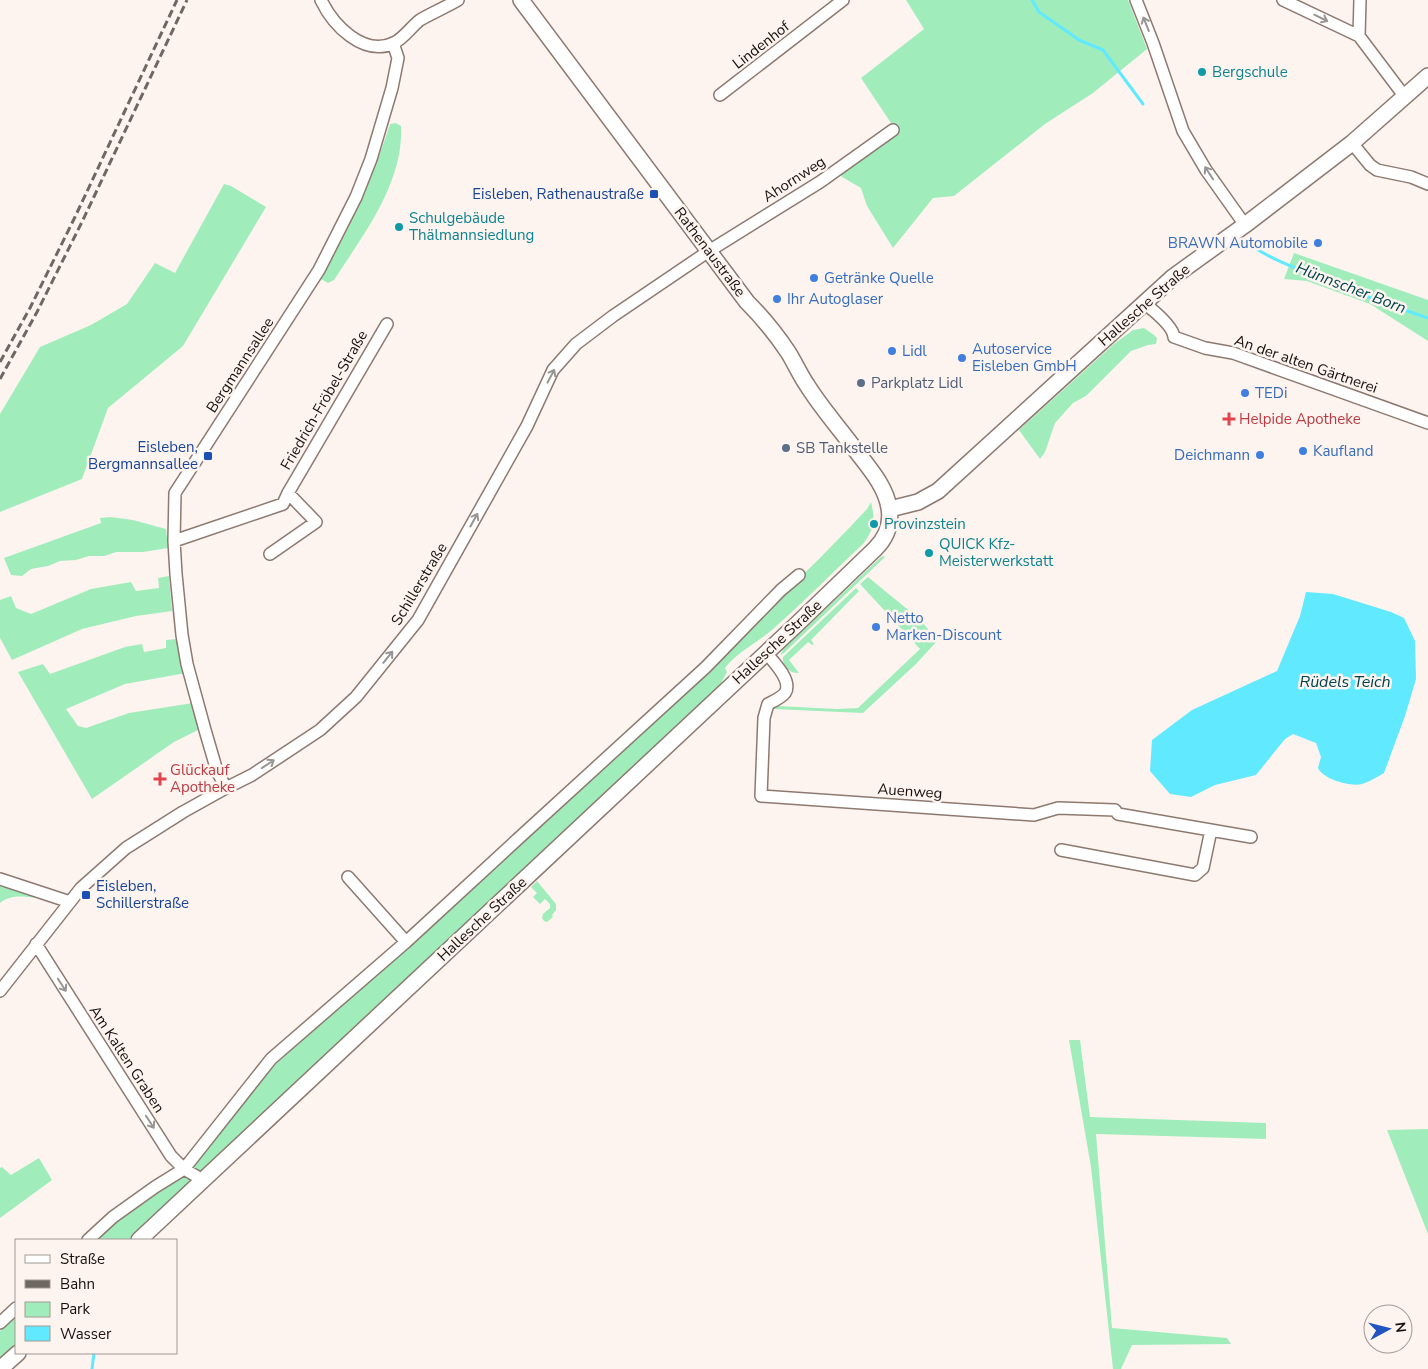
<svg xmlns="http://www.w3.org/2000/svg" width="1428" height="1369" font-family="'Nunito Sans',sans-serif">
	<rect width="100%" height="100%" fill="#fdf4ef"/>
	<path fill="#a0edbb" d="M 906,0 L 1128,0 L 1147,49 L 1093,93 L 1045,124 L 954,196 L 933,198 L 893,248 L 867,206 L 861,188 L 842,177 L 841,171 L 897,132 L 861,78 L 924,29 Z
		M 396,123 L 401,126 C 404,183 363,235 334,280 L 328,283 L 319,278 C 327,265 336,252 343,238 C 361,201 378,163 390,124 Z
		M 224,184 L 231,186 L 266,207 L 183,346 L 108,408 L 82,479 L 0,512 L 0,414 L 40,347 L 91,325 L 127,304 L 155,263 L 175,273 Z
		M 1294,253 L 1428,300 L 1428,341 L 1370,304 L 1307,281 L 1284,279 Z
		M 1144,328 L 1154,335 L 1157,338 L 1156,344 L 1148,345 L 1131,351 L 1086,396 L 1073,403 L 1055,423 L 1045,452 L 1040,459 L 1019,430 L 1114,344 L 1133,330 Z
		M 871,502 C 875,520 875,528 863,544 C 833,572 804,602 773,629 C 757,643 737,652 725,668 L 727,672 L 716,692 L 131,1240 L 97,1240 L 125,1213 L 179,1176 L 257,1083 L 278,1062 L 398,956 L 626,747 L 819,559 L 851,526 L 867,509 Z
		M 110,517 L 133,520 L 166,529 L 168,548 L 143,552 L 116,552 L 104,556 L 89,556 L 76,560 L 60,561 L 48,566 L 31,569 L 22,576 L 11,575 L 4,558 L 101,523 L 100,518 Z
		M 883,556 L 885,557 L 784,653 L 780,655 L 784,648 L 881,557 Z
		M 169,576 L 172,611 L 136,616 L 82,629 L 12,660 L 0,638 L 0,600 L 11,596 L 16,608 L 31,614 L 91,589 L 131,582 L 136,591 L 159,588 L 158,578 Z
		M 868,577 L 918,618 L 938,640 L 916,664 L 863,713 L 773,709 L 776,706 L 778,706 L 837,709 L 858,708 L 920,649 L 860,584 Z
		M 856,588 L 859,591 L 811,640 L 814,644 L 812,645 L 808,642 L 789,660 L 799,673 C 790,674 782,665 783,657 Z
		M 177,639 L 186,673 L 125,684 L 66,709 L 78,726 L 86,728 L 129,713 L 193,703 L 200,729 L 174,742 L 92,799 L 18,672 L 43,664 L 50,674 L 125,647 L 142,644 L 144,652 L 166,648 L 166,640 Z
		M 537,881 L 556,904 L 556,910 L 552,915 L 553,917 L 547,922 L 544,921 L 542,918 L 543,914 L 550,908 L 550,904 L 545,899 L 540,904 L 533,897 L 537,893 L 531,887 Z
		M 0,883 L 37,894 L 35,898 C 22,896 10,895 0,903 Z
		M 1069,1040 L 1080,1040 L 1090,1117 L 1266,1123 L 1266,1139 L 1096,1134 L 1112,1328 L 1227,1338 L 1231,1344 L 1132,1345 L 1121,1369 L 1113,1369 L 1091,1167 Z
		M 1428,1129 L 1428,1234 L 1387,1130 Z
		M 39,1158 L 52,1180 L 0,1218 L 0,1168 L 2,1167 L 11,1175 Z
		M 16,1316 L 16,1347 L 0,1362 L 0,1331 Z"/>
	<path fill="#60e9ff" d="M 1306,592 L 1333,594 L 1391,612 L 1404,618 L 1415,641 L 1416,679 L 1405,716 L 1384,773 C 1377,777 1369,782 1362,784 C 1350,787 1323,779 1318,768 L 1321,757 L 1316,743 L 1293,734 L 1285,739 L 1256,775 L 1215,785 L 1191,797 L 1170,794 L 1150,771 L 1152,740 L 1192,710 L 1277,671 L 1300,616 Z"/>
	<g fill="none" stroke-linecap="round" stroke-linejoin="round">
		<path stroke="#60e9ff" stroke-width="3" d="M 1032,0 L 1039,12 L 1079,40 L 1103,50 L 1143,104
			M 1249,244 C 1270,259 1298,269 1322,279 C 1357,293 1392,306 1428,318
			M 92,1369 L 94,1353"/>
		<g stroke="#8d796f" stroke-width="14">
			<path id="street" d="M 321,0 C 333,25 363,57 394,43 C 404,38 411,27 420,20 C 432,13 446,7 458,0
				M 1136,0 L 1153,43 L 1183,131 L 1206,170 L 1245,225
				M 1283,0 L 1359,36 L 1405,97
				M 1359,36 L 1360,0
				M 720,95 L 843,0
				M 1352,143 L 1370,165 L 1377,170 L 1411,177 L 1428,184
				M 1144,303 C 1153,310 1173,326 1174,337 L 1205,348 L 1233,353 L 1428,423
				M 174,541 L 283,504 L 288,493 L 387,324
				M 270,554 L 316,522 L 288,493
				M 766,653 C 773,661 793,681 785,693 C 781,698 774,701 768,704 L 764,718 L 761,796 L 1034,815 L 1058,808 L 1115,810 L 1118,814 L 1251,837
				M 226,788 L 217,771 L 205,730 L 187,664 L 182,635 L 176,574 L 174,541 L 175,493 L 319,270 L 356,197 L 371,159 L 392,88 L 398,58 L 393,43
				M 1061,850 L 1195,875 L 1203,868 L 1211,830
				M 348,877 L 406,942
				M 0,879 L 70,902
				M 36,944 L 171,1156 L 184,1169 L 203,1180
				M 0,991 L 81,888 L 126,848 L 183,812 L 226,788 L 252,775 L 320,730 L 356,697 L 418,620 L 527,426 L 553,370 L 576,344 L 613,316 L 709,251 L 820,182 L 893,130
				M 88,1240 L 113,1217 L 155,1187 L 184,1169 L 271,1059 L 406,942 L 520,837 L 706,667 L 781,590 L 799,575
				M 0,1323 L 16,1308"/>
		</g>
		<g stroke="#8d796f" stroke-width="18">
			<path id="secondary" d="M 890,509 L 918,502 L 938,491 L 1173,277 L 1245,225 L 1352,143 L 1428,76
				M 139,1240 L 796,625 L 875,549 C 886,538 892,525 889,508 C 886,487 870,469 857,452 C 841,430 822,409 807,385 C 800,375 795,363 788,352 C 776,334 762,317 747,302 L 521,0
				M 0,1369 L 18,1353"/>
		</g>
		<use href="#street" stroke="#fff" stroke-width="11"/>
		<use href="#secondary" stroke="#fff" stroke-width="15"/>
		<path stroke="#6f6762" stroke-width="3" stroke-dasharray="8 4" stroke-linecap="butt" d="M 0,362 L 30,308 L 75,217 L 177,0
			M 0,379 L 37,312 L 82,222 L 187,0"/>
	</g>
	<defs><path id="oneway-shaft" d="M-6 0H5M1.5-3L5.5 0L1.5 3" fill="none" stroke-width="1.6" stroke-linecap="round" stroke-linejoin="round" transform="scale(1.25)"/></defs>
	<g stroke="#979492">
		<use href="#oneway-shaft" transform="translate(1321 18) rotate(26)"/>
		<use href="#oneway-shaft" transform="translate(1146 24) rotate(-112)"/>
		<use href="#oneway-shaft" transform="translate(1209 173) rotate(-123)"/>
		<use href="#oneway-shaft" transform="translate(551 376) rotate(-62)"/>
		<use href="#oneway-shaft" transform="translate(474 520) rotate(-61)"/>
		<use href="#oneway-shaft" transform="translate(388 657) rotate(-51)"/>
		<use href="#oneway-shaft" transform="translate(268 764) rotate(-34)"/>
		<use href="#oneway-shaft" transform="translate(62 985) rotate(57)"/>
		<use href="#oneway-shaft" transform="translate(150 1122) rotate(57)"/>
	</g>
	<g fill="#0f9aa8" stroke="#fdf4ef" stroke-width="2">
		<circle cx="1202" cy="72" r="5"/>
		<circle cx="399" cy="227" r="5"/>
		<circle cx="874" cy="524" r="5"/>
		<circle cx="929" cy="553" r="5"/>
	</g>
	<g fill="#1a4fb4" stroke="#fdf4ef" stroke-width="2">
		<rect x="649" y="189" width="10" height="10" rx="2.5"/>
		<rect x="203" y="451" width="10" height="10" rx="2.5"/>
		<rect x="81" y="890" width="10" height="10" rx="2.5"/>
	</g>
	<g fill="#3f7fe0" stroke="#fdf4ef" stroke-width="2">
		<circle cx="1318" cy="243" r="5"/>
		<circle cx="814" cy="278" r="5"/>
		<circle cx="777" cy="299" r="5"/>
		<circle cx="892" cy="351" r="5"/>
		<circle cx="962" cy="358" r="5"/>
		<circle cx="1245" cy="393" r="5"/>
		<circle cx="1303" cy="451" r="5"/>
		<circle cx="1260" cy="455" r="5"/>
		<circle cx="876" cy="627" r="5"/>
	</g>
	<g fill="#5c6f8a" stroke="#fdf4ef" stroke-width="2">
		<circle cx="861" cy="383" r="5"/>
		<circle cx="786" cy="448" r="5"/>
	</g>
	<g fill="#e0444e" stroke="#fdf4ef" stroke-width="2">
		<path d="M1226.5 411.5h5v5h5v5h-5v5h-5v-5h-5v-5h5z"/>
		<path d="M157.5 771.5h5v5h5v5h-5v5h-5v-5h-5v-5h5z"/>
	</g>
	<g text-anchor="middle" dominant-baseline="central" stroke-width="5" stroke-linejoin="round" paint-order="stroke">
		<g font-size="15" fill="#18110d" stroke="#fdf4ef">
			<text transform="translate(761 45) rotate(-38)">Lindenhof</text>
			<text transform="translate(794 179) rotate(-33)">Ahornweg</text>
			<text transform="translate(710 252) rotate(53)">Rathenaustraße</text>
			<text transform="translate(1144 305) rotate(-41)">Hallesche Straße</text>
			<text transform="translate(1306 364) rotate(19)">An der alten Gärtnerei</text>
			<text transform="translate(240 365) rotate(-57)">Bergmannsallee</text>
			<text transform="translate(324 400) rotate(-60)">Friedrich-Fröbel-Straße</text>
			<text transform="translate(419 584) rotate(-59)">Schillerstraße</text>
			<text transform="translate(777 642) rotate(-43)">Hallesche Straße</text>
			<text transform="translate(910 791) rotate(4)">Auenweg</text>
			<text transform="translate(482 919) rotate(-43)">Hallesche Straße</text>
			<text transform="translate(127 1059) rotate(57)">Am Kalten Graben</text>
		</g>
		<g font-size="15" fill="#0d838f" stroke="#fdf4ef" text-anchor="start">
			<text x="1212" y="72">Bergschule</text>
			<text x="409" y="218">Schulgebäude<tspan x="409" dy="17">Thälmannsiedlung</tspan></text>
			<text x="884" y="524">Provinzstein</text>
			<text x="939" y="544">QUICK Kfz-<tspan x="939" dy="17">Meisterwerkstatt</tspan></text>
		</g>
		<g font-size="15" fill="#164399" stroke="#fdf4ef" text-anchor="end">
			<text x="644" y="194">Eisleben, Rathenaustraße</text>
			<text x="198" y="447">Eisleben,<tspan x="198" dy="17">Bergmannsallee</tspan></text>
			<text x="96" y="886" text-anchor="start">Eisleben,<tspan x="96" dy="17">Schillerstraße</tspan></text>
		</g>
		<g font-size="15" fill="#366cbe" stroke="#fdf4ef" text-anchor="start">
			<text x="1308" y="243" text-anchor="end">BRAWN Automobile</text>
			<text x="824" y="278">Getränke Quelle</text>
			<text x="787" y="299">Ihr Autoglaser</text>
			<text x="972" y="349">Autoservice<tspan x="972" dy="17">Eisleben GmbH</tspan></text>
			<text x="902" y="351">Lidl</text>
			<text x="1255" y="393">TEDi</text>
			<text x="1313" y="451">Kaufland</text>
			<text x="1250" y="455" text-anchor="end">Deichmann</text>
			<text x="886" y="618">Netto<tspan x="886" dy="17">Marken-Discount</tspan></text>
		</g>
		<g font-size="15" fill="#4e5e75" stroke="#fdf4ef" text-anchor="start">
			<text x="871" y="383">Parkplatz Lidl</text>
			<text x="796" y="448">SB Tankstelle</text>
		</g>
		<g font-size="15" fill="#be3a42" stroke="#fdf4ef" text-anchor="start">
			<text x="1239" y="419">Helpide Apotheke</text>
			<text x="170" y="770">Glückauf<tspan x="170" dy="17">Apotheke</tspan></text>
		</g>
		<g font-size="16" font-style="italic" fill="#01434c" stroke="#fdf4ef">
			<text transform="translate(1351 288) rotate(21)">Hünnscher Born</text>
			<text x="1345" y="682">Rüdels Teich</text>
		</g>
	</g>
	<rect x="15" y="1239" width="162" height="115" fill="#fdf4ef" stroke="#a19995"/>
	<rect x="25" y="1255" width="25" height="8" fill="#ffffff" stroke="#a19995"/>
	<text x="60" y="1264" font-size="15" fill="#18110d">Straße</text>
	<rect x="25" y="1280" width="25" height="8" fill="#6f6762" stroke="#a19995"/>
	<text x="60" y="1289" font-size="15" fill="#18110d">Bahn</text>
	<rect x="25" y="1302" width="25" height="15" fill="#a0edbb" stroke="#a19995"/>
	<text x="60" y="1314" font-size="15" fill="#18110d">Park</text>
	<rect x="25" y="1326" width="25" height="15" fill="#60e9ff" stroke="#a19995"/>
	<text x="60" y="1339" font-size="15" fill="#18110d">Wasser</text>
	<g transform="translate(1388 1329) rotate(83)"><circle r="24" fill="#fdf4ef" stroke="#a19995"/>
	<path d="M0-4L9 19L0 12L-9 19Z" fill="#1f54c1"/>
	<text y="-8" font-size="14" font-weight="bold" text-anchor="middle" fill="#18110d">N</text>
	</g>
</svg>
